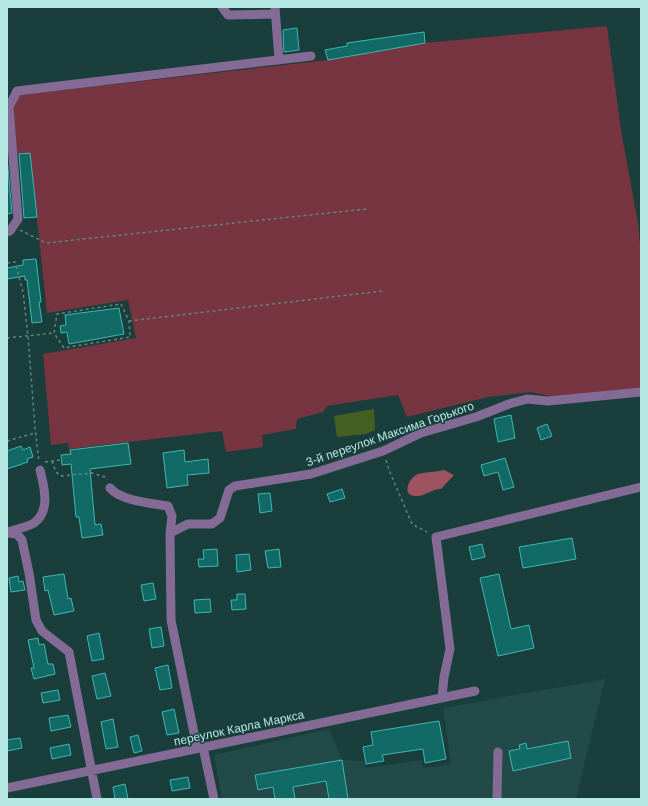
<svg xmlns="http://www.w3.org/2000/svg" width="648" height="806" font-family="Helvetica,sans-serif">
	<rect width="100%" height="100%" fill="#1a3e3c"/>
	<path fill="#214a48" d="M 605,679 L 576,799 L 222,799 L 214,755 L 329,729 L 342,760 L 363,761 L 366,768 L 422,760 L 423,768 L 451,764 L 443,708 Z"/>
	<path fill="#773441" d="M 607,26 L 621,130 L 638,223 L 641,253 L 641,388 L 554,397 L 531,392 L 488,397 L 407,417 L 398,395 L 327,406 L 323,412 L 297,419 L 296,429 L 262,435 L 263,447 L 226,452 L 222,431 L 69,449 L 68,443 L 51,445 L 43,354 L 136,338 L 128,300 L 47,313 L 30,153 L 17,154 L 13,106 L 18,95 L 328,60 L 425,43 Z"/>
	<path fill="#9d5460" d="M 444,470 L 454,475 L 441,489 C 432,489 425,496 417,496 C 401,497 408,478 418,474 C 426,472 436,472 444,470 Z"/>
	<path fill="#436020" d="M 374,409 L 375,430 L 366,434 L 337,437 L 334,416 Z"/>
	<path fill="#116a66" stroke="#40b7b1" d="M 297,28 L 299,50 L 284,52 L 283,30 Z
		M 424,32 L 425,43 L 328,60 L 325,50 L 347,46 L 347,43 Z
		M 30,153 L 37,217 L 24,218 L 19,154 Z
		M 7,157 L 12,213 L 7,214 Z
		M 36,259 L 41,302 L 39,302 L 42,322 L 32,323 L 27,280 L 25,280 L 25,276 L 7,279 L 7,268 L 23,265 L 23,260 Z
		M 119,308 L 124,334 L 69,344 L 67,332 L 61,333 L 60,326 L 66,325 L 65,315 Z
		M 511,415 L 515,438 L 498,442 L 494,419 Z
		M 547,424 L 552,436 L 541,440 L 537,428 Z
		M 128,443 L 131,464 L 90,469 L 95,525 L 101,524 L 103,535 L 82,538 L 79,517 L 76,517 L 71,464 L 62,465 L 61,455 L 71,454 L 70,450 Z
		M 21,446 L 23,450 L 30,447 L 33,457 L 27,459 L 28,462 L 7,469 L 7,451 Z
		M 184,450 L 185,462 L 208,459 L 209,473 L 187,475 L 188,485 L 167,488 L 163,453 Z
		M 505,458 L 514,487 L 503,490 L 498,472 L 484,476 L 481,465 Z
		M 342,489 L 345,498 L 330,502 L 327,494 Z
		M 270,493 L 272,511 L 260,513 L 258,494 Z
		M 572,538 L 576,559 L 523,568 L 519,547 Z
		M 482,544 L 485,557 L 472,560 L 469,547 Z
		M 217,549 L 218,566 L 199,567 L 198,559 L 204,559 L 203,550 Z
		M 279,549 L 281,567 L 268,568 L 265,551 Z
		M 249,554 L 251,570 L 237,572 L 236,555 Z
		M 64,574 L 68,599 L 71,598 L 74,611 L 54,615 L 48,590 L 45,591 L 43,577 Z
		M 499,574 L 511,629 L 529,625 L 534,648 L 498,656 L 480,578 Z
		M 18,576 L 19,582 L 23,581 L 25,590 L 11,592 L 9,578 Z
		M 153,583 L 156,599 L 144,601 L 141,585 Z
		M 237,594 L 245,594 L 246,609 L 232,610 L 231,600 L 237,600 Z
		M 210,599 L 211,612 L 195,613 L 194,600 Z
		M 161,627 L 164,646 L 152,648 L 149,629 Z
		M 99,633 L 104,659 L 92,661 L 87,636 Z
		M 38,638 L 39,645 L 44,644 L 48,664 L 53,664 L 55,674 L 34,679 L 31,668 L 34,668 L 28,640 Z
		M 168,665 L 172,688 L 160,690 L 155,668 Z
		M 105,673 L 111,696 L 97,699 L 92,676 Z
		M 58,690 L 60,700 L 43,703 L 41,693 Z
		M 174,709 L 179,733 L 167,735 L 162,712 Z
		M 68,715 L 71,727 L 51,731 L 49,718 Z
		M 113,719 L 118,747 L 106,749 L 101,722 Z
		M 439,721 L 446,759 L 425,763 L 423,749 L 382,755 L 384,761 L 366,764 L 363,747 L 373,745 L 371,732 Z
		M 138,735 L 142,751 L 134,753 L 130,737 Z
		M 20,738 L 22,748 L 7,751 L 7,740 Z
		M 568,741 L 571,758 L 513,771 L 509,751 L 520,749 L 519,745 L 526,743 L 527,749 Z
		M 69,744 L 71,755 L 52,759 L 50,748 Z
		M 342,760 L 348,799 L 329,799 L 326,781 L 293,787 L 295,799 L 275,799 L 273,787 L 258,790 L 255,775 Z
		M 188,777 L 190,788 L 172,791 L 170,780 Z
		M 125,784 L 128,799 L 115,799 L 113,787 Z"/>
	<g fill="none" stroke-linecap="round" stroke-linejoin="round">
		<path stroke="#5c8684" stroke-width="1.5" stroke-dasharray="3 3" stroke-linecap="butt" d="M 20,230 L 46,243 L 366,209
			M 7,263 L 15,262 L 23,292 L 28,336 L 35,428 L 39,462
			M 121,304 L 129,321 L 130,337 L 64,348 L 54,333 L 57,314 Z
			M 129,321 L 382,291
			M 7,338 L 54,333
			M 7,441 L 35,433
			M 386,460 L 389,470 L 412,524 L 427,532
			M 52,461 L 56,472 L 61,476 L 92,473 L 105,477 L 106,480
			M 45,462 L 60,460"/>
		<path stroke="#836b96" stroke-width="9" d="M 222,7 L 228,15 L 275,14
			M 275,7 L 279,60
			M 7,232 L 10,231 L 18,219 L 9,107 L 17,91 L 311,56
			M 110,488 C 121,501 151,503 168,506 L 172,516 L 170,533 L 171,620 L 197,748
			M 8,532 C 16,529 28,527 34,523 C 51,511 44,486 40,470
			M 7,533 L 17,534 L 22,540 L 29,573 L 36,620 L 42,631 L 69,652 L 97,799
			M 170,533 L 188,524 L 212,524 L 220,518 L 229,490 L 235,486 L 311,474 L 383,451 L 421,433 L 476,417 L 509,404 L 527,399 L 548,401 L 641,392
			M 442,697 L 444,677 L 450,649 L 436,537 L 641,487
			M 203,747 L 214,799
			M 7,788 L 475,691
			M 497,799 L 498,752"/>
	</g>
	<g text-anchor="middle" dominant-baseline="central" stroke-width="3" stroke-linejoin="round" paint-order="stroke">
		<g font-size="12" fill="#b5e7e3" stroke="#1a3e3c">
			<text transform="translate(390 434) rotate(-19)">3-й переулок Максима Горького</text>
			<text transform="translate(239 728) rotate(-12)">переулок Карла Маркса</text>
		</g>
	</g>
	<rect width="648" height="806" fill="none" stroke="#b5e7e3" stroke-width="16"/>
</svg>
